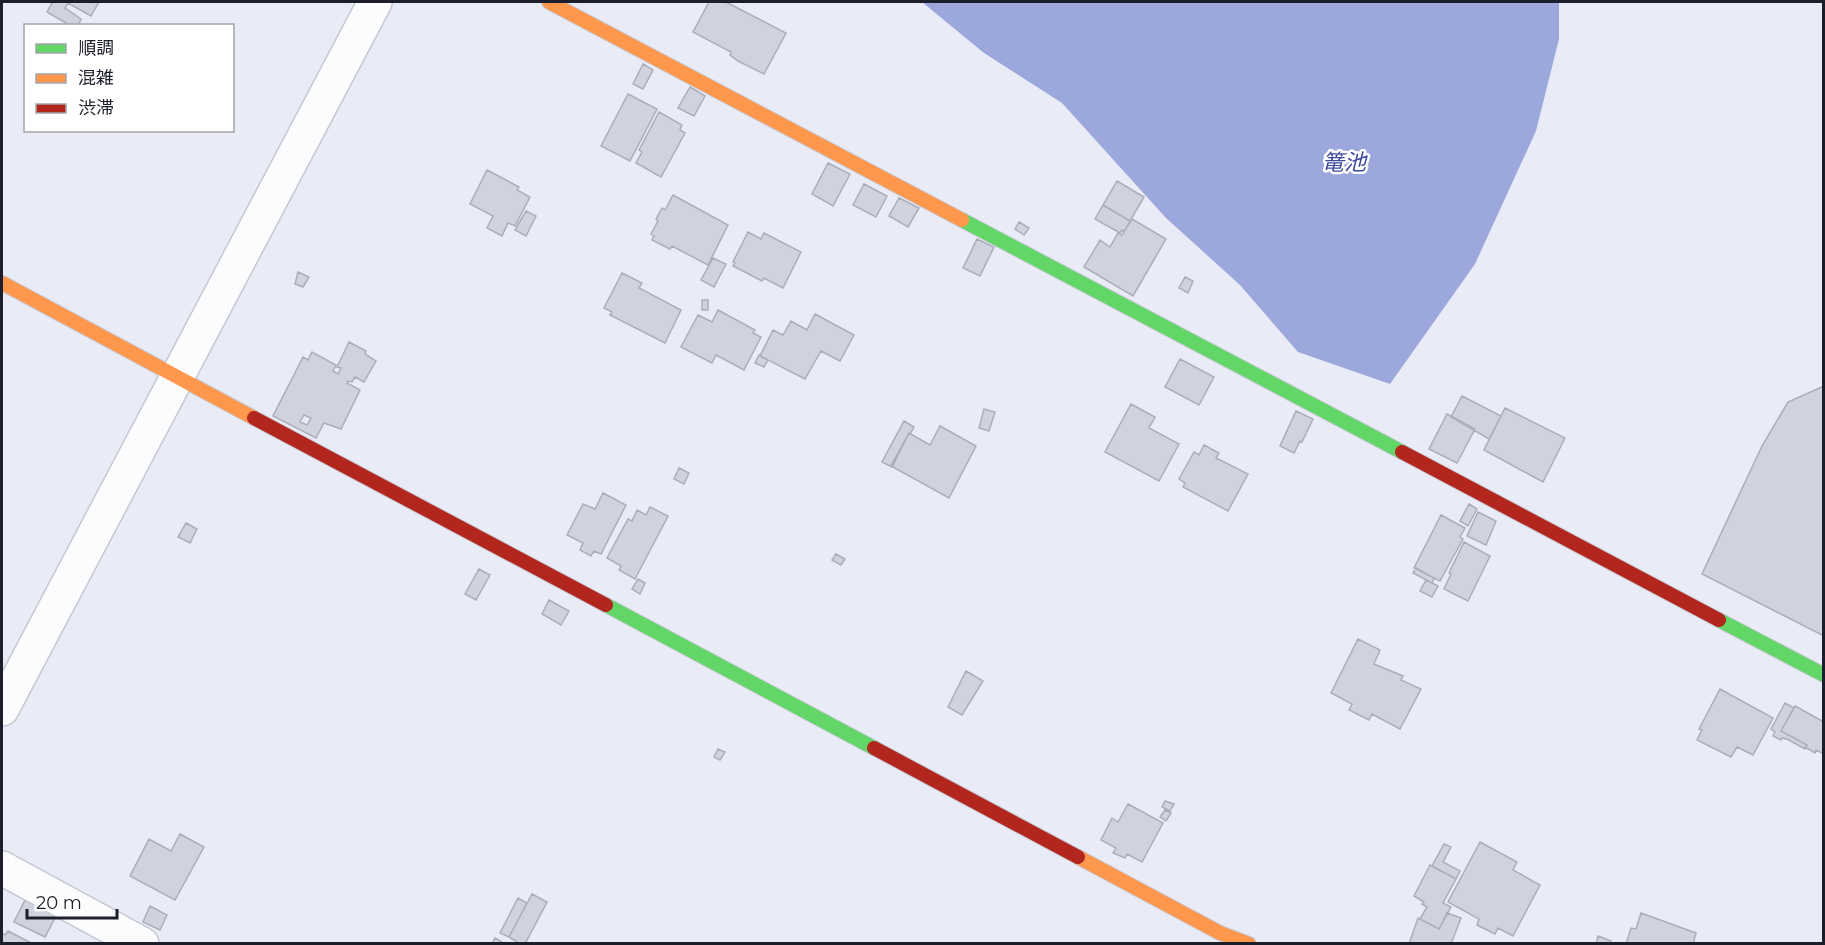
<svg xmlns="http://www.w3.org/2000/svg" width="1825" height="945" font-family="Montserrat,'Noto Sans JP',sans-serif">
	<rect width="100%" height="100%" fill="#e9ecf7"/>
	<path fill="#9ca7dc" d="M 922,2 L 1559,2 L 1559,39 L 1536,131 L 1475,264 L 1390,384 L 1298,352 L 1240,285 L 1166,218 L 1062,103 L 984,53 Z"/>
	<path fill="#d0d3df" stroke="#abaeb9" stroke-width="1.5" fill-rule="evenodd" d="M 49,2 L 99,2 L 91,16 L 68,3 L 65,8 L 81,19 L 78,26 L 71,26 L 47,12 L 52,3 Z
		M 709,2 L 726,2 L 786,33 L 764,74 L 738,61 L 730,55 L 731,52 L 693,32 Z
		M 643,64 L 653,70 L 643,89 L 633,84 Z
		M 690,87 L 705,96 L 694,116 L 678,108 Z
		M 628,94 L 657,109 L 630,161 L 601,146 Z
		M 659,112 L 682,125 L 680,130 L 685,133 L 661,177 L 636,163 L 642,152 L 639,150 Z
		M 828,163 L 850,174 L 833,206 L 812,194 Z
		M 487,170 L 519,187 L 517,190 L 530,197 L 515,226 L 508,223 L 502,236 L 487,228 L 493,216 L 470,204 Z
		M 1117,181 L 1144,197 L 1130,221 L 1103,205 Z
		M 864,184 L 887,196 L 876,217 L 853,205 Z
		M 673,195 L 728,225 L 708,265 L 672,246 L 670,249 L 652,240 L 654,236 L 651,234 L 658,221 L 656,219 L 662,208 L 665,210 Z
		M 899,198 L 919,208 L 908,227 L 889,216 Z
		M 1103,205 L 1130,221 L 1124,232 L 1122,230 L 1120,233 L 1095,219 Z
		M 526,211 L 536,216 L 526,236 L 515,230 Z
		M 1132,219 L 1166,239 L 1133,296 L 1084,267 L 1100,240 L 1110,247 L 1118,233 L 1122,235 Z
		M 1019,222 L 1029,228 L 1024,235 L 1015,229 Z
		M 748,232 L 761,239 L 764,233 L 801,252 L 783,288 L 764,278 L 762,281 L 733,266 L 735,263 L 733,262 Z
		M 977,239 L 994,247 L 980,276 L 963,268 Z
		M 713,258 L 726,264 L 714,287 L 701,280 Z
		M 298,272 L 309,277 L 303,287 L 295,284 Z
		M 622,273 L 642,283 L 639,288 L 681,310 L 665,343 L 610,315 L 612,312 L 604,308 Z
		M 1185,277 L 1193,281 L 1188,293 L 1179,288 Z
		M 702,300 L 708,300 L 708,310 L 702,310 Z
		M 718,310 L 755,330 L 753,333 L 761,337 L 744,370 L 716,355 L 712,363 L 681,347 L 698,315 L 712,322 Z
		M 815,314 L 854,335 L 840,361 L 821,351 L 805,379 L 760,356 L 773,330 L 783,335 L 791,321 L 807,330 Z
		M 349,342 L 366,351 L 365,354 L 376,361 L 364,382 L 355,377 L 352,382 L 348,381 L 347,383 L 360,390 L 341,429 L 324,423 L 316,438 L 273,416 L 303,357 L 308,360 L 312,352 L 336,365 L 333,371 L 338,374 L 341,368 L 337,367 ZM 304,415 L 311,418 L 307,425 L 300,422 Z
		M 759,355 L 768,360 L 764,367 L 755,363 Z
		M 1180,359 L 1214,377 L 1199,405 L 1165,387 Z
		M 1824,386 L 1824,636 L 1702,574 L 1762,446 L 1788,402 Z
		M 1462,396 L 1501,416 L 1489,439 L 1451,417 Z
		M 1131,404 L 1155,417 L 1149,428 L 1179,444 L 1159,481 L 1105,452 Z
		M 1505,408 L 1565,438 L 1543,482 L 1484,450 Z
		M 984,409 L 995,412 L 989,431 L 979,428 Z
		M 1296,411 L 1313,419 L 1302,442 L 1300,441 L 1294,453 L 1280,446 Z
		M 1447,414 L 1475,429 L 1457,463 L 1429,449 Z
		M 904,421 L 914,427 L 910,434 L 909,433 L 892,467 L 882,462 Z
		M 940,426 L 976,446 L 949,498 L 891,466 L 909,433 L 930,445 Z
		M 1204,445 L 1219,453 L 1216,458 L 1248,474 L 1228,511 L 1183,487 L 1185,483 L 1179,479 L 1194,452 L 1199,455 Z
		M 679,468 L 689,473 L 684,484 L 674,479 Z
		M 603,493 L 626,505 L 601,554 L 594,551 L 591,556 L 580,550 L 583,543 L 567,535 L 583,504 L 595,509 Z
		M 1469,504 L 1477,509 L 1468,526 L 1460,521 Z
		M 650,507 L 668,516 L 635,579 L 619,570 L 621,566 L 607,558 L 628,519 L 632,521 L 637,510 L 646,515 Z
		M 1478,512 L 1496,521 L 1486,545 L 1467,536 Z
		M 1441,515 L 1465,528 L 1460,537 L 1463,539 L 1440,581 L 1414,568 Z
		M 186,523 L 197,529 L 190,543 L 178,537 Z
		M 1464,542 L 1490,556 L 1468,601 L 1444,589 L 1451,574 L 1449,573 Z
		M 836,554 L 845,559 L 841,565 L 832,560 Z
		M 1416,568 L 1434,578 L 1432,583 L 1413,573 Z
		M 479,569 L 490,575 L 476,600 L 465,594 Z
		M 638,579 L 645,583 L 640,594 L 632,589 Z
		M 1426,580 L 1438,586 L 1432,597 L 1420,591 Z
		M 549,600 L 569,611 L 561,625 L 542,614 Z
		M 1358,639 L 1380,650 L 1374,664 L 1403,676 L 1401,680 L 1421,689 L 1400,729 L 1372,714 L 1369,720 L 1349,710 L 1352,704 L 1331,693 Z
		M 966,671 L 983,681 L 962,715 L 948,707 Z
		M 1720,689 L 1773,718 L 1753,755 L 1737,747 L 1731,757 L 1697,740 L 1702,730 L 1699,729 Z
		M 1785,703 L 1794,708 L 1781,731 L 1807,745 L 1805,749 L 1787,739 L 1782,738 L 1781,740 L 1773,736 L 1775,732 L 1771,729 Z
		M 1795,706 L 1824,722 L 1824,754 L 1816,750 L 1815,753 L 1805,747 L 1807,745 L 1781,731 Z
		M 718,749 L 725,752 L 720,760 L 714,757 Z
		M 1165,801 L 1174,804 L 1170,811 L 1162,807 Z
		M 1128,804 L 1163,823 L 1142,862 L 1127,854 L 1125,858 L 1113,853 L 1116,848 L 1101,840 L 1112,818 L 1118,822 Z
		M 1165,810 L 1171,813 L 1166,821 L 1160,817 Z
		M 180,834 L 204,847 L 175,900 L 130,876 L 149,839 L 171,851 Z
		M 1480,842 L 1517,862 L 1513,870 L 1540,885 L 1513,936 L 1498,928 L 1495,934 L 1477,925 L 1479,919 L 1448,902 Z
		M 1444,844 L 1451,847 L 1443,862 L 1460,871 L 1456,879 L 1432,866 Z
		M 1430,865 L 1456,879 L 1443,903 L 1451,907 L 1439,929 L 1420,919 L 1427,907 L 1422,904 L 1424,902 L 1414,896 Z
		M 532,894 L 547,902 L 525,944 L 520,944 L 509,937 Z
		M 518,898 L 527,903 L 509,937 L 500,933 Z
		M 25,900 L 56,916 L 45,937 L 14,922 Z
		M 150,906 L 167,915 L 160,930 L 143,922 Z
		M 1447,913 L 1461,918 L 1451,944 L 1409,944 L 1418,918 L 1439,929 Z
		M 1641,913 L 1696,933 L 1693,944 L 1626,944 L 1631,928 L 1636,929 Z
		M 8,931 L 33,944 L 2,944 L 2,933 L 5,935 Z
		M 1598,936 L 1611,941 L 1610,944 L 1596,944 Z
		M 495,938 L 505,944 L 492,944 Z"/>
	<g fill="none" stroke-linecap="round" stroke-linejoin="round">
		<g stroke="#c5c8d3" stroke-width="36">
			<path id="street" d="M 2,709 L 375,2
				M 2,868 L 142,944"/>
		</g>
		<g stroke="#c5c8d3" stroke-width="16">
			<path id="fast" d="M 962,220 L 1402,452
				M 606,605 L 874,748
				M 1719,620 L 1824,675"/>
		</g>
		<g stroke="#c5c8d3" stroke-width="16">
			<path id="slow" d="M 549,2 L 962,220
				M 2,283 L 254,418
				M 1078,857 L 1220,933 L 1249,944"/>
		</g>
		<g stroke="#c5c8d3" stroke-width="16">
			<path id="jam" d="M 254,418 L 606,605
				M 1402,452 L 1719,620
				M 874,748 L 1078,857"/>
		</g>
		<use href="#street" stroke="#fcfcfe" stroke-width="33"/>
		<use href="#fast" stroke="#63d668" stroke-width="14"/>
		<use href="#slow" stroke="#ff974d" stroke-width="14"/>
		<use href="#jam" stroke="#b3261e" stroke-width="14"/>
	</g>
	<g text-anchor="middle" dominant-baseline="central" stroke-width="5" stroke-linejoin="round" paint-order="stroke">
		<g font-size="22" font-style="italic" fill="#3e4a9e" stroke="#fff">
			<text x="1344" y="162">篭池</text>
		</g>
	</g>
	<rect width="1825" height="945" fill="none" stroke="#1c1f2b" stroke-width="6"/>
	<rect x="24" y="24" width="210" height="108" fill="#ffffff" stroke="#a4a5aa" stroke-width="1.5"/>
	<rect x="36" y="44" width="30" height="9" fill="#63d668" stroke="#a4a5aa" stroke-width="1.5"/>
	<text x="78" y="54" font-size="18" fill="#1c1f2b">順調</text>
	<rect x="36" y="74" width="30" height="9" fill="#ff974d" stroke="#a4a5aa" stroke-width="1.5"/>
	<text x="78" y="84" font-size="18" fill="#1c1f2b">混雑</text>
	<rect x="36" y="104" width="30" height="9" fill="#b3261e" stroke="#a4a5aa" stroke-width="1.5"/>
	<text x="78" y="114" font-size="18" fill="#1c1f2b">渋滞</text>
	<path d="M27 909v9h90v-9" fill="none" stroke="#1c1f2b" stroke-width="3"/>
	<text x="36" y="909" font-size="18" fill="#1c1f2b" stroke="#ffffff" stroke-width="4.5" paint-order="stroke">20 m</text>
</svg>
